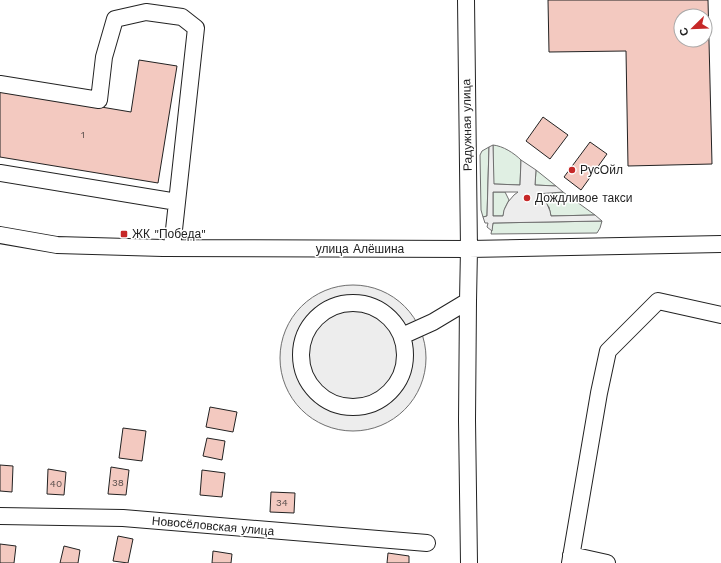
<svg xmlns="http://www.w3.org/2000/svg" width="721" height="563" font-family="'Work Sans',sans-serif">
	<rect width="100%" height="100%" fill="#fff"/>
	<path fill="#e0efe3" stroke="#6f6f6f" d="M 493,145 C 503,146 514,153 521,160 L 520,185 L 493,184 Z
		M 489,147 L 487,216 L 483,217 L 481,210 L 480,155 L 482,151 Z
		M 536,170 L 556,186 L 535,185 Z
		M 493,192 L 505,192 L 509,200 L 505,208 L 503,216 L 493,216 Z
		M 563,192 L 595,215 L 551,216 L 549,207 L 544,201 L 553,193 Z
		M 602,221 L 600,228 L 597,233 L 491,234 L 493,223 Z"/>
	<path fill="#ededed" stroke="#6f6f6f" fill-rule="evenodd" d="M 493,145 L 494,184 L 520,185 L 521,160 L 536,170 L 535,185 L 556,186 L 563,192 L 536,194 L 542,198 L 547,204 L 550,211 L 551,216 L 595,215 L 602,221 L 493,223 L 492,231 L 487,227 L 488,223 L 485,223 L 483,217 L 487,216 L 489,147 ZM 493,192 L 518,192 L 514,195 L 508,202 L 504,210 L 503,216 L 493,216 Z
		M280 358a73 73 0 1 1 146 0a73 73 0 1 1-146 0Z"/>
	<path fill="#f3c9c0" stroke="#222" fill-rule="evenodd" d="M 548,0 L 708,0 L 712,164 L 628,166 L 626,51 L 549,52 ZM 681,16 L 705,16 L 705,40 L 681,40 Z
		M 139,60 L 177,66 L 158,183 L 0,157 L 0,90 L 131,112 Z
		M 543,117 L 568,135 L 550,159 L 526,141 Z
		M 590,142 L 607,154 L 581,190 L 564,177 Z
		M 210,407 L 237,412 L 233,432 L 206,427 Z
		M 123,428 L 146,431 L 142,461 L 119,458 Z
		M 207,438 L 225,441 L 222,460 L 203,456 Z
		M 0,465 L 13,466 L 12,492 L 0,491 Z
		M 111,467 L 129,470 L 126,495 L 108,494 Z
		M 48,469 L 66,472 L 64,495 L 47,494 Z
		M 202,470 L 225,473 L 222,497 L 200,495 Z
		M 271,492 L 295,493 L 294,513 L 270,512 Z
		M 118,536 L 133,539 L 128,563 L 113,561 Z
		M 0,544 L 16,546 L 14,563 L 0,563 Z
		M 64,546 L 80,550 L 78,563 L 60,563 Z
		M 213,551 L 232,554 L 231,563 L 212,563 Z
		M 388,553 L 409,556 L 409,563 L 387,563 Z"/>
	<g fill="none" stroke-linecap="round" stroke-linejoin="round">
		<g stroke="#222" stroke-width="18">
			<path id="minor" d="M 0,84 L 99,100 L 104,57 L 115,19 L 146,12 L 182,17 L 196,28 L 172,248
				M 0,173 L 177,202
				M 0,235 L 57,245 L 163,248 L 469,249 L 721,244
				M 468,301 L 467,420 L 469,563
				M301 355a52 52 0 1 1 104 0a52 52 0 1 1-104 0Z
				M 402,336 L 433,322 L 468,301 L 469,249 L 466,0
				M 0,516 L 123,518 L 427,543
				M 571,555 L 607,563
				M 570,563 L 599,393 L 608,351 L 658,301 L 721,315"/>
		</g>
		<use href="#minor" stroke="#fff" stroke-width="16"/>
	</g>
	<g fill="#c62828" stroke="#fff" stroke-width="1.5">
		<circle cx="572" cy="170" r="4"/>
		<circle cx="527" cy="198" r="4"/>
		<rect x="120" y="230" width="8" height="8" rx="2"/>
	</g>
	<g text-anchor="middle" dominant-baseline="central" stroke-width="3" stroke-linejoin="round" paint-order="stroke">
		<g font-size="10" fill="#564c4a">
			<text x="83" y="134">1</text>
			<text x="118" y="482">38</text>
			<text x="56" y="483">40</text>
			<text x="282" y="502">34</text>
		</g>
		<g font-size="12" fill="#222" stroke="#fff">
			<text transform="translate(467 125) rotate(-91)">Радужная улица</text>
			<text x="360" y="249">улица Алёшина</text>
			<text transform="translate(213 526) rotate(5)">Новосёловская улица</text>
		</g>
		<g font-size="12" fill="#222" stroke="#fff" text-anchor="start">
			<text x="580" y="170">РусОйл</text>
			<text x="535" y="198">Дождливое такси</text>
			<text x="132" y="234">ЖК "Победа"</text>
		</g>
	</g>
	<g transform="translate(693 28) rotate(247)"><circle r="19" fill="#ffffff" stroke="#a7a7a7"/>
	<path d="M0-3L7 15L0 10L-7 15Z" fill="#c62828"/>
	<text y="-6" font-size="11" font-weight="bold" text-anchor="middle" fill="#222222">С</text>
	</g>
</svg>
